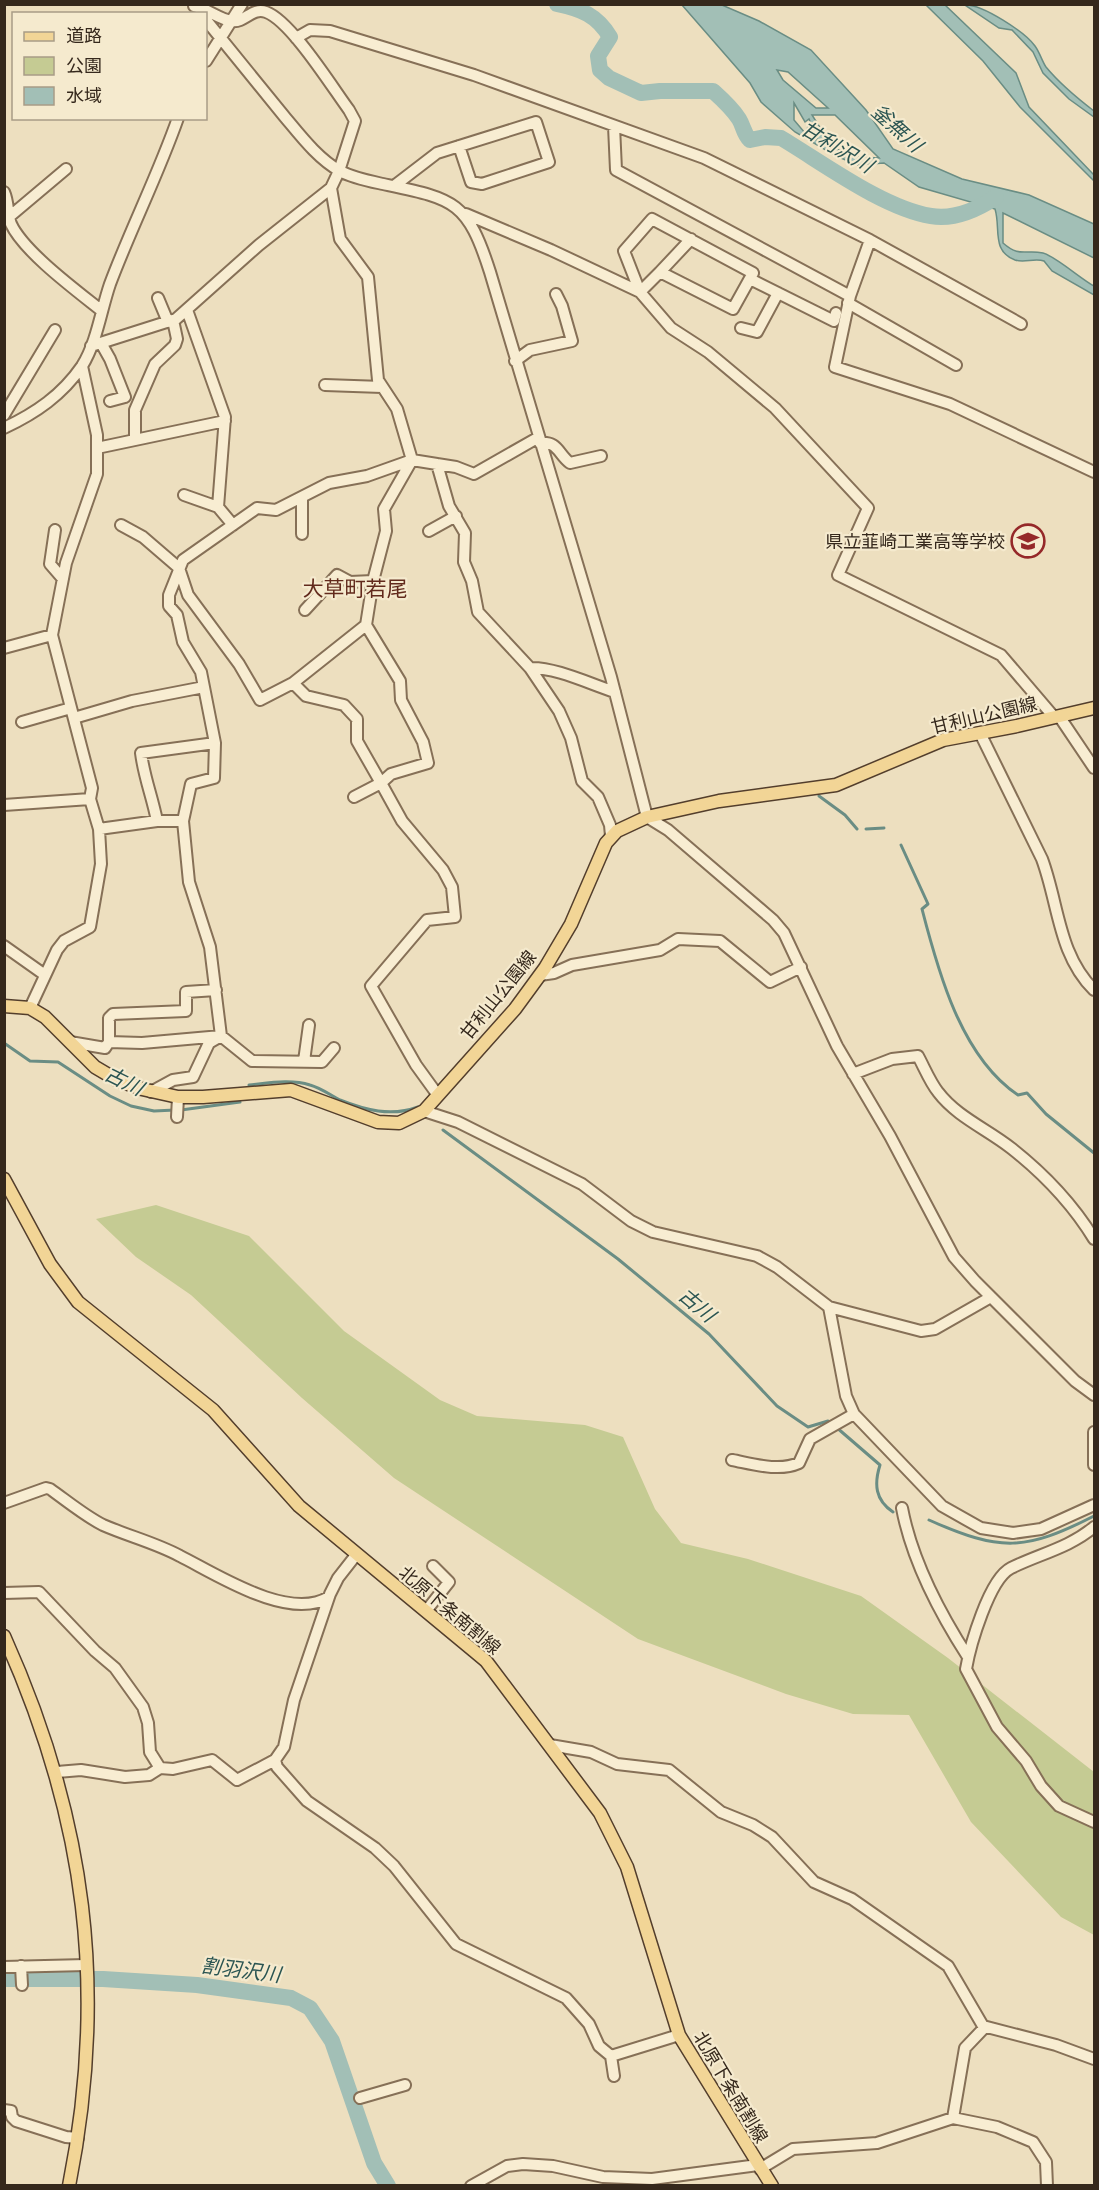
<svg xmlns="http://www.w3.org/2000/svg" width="1099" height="2190" font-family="'Roboto Serif','Noto Sans JP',serif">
	<rect width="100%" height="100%" fill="#eddfbf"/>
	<path fill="#c5cb93" d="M 156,1205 L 249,1236 L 344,1331 L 440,1400 L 477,1416 L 585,1425 L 623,1437 L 655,1509 L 681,1543 L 748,1559 L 861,1596 L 948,1658 L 1094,1772 L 1094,1935 L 1061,1917 L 971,1822 L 909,1715 L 853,1714 L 786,1694 L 638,1639 L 394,1478 L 302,1398 L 191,1295 L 136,1257 L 96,1219 Z"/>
	<path fill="#a2bfb6" stroke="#6a8d84" stroke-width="1.5" fill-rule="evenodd" d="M 682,5 L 722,5 L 759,21 L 811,50 L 866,110 L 893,149 L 962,179 L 1029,195 L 1094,224 L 1094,258 L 1003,213 L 1003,243 C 1020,258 1025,249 1043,253 C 1055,256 1081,279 1094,286 L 1094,295 L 1052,271 L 1044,261 C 1035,258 1024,263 1015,260 C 991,251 1001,228 995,209 L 919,187 L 884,163 L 858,165 L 836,156 L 795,132 L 761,102 L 750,83 ZM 777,70 L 788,72 L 828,108 L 816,108 L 783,80 ZM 794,103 L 805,122 L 809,119 L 818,141 L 810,137 L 808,127 L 805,133 L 794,120 ZM 812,115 L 835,115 L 879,158 L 860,157 L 833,148 Z
		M 926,5 L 945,5 L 1016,73 L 1029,107 L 1094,175 L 1094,181 L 1020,107 L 983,61 Z
		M 965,5 C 982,4 1025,32 1035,46 C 1040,53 1042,61 1046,67 C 1060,84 1077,98 1094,111 L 1094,117 L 1069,99 L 1043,73 L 1033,52 L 1012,30 L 999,28 Z"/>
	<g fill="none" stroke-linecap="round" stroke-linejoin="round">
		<path stroke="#6a8d84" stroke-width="3" d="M 819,796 L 845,815 L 857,829
			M 866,829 L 884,828
			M 901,845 L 928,904 L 922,909 C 938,971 961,1057 1018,1095 L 1027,1093 L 1046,1114 L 1094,1153
			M 4,1043 L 30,1061 L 58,1062 L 110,1096 L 131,1106 L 154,1111 L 175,1110
			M 249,1085 C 269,1083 291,1079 310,1085 C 321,1088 330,1095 340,1100 C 365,1110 391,1117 418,1107
			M 181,1110 L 240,1102
			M 443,1130 L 618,1259 L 709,1334 L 777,1406 L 808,1427 L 828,1421 L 831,1423
			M 836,1427 L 880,1465 C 874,1484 875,1500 893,1512
			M 929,1520 C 1001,1552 1025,1551 1094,1516"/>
		<path stroke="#a2bfb6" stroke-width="16" d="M 557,4 C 581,9 597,15 610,37 L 598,56 L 600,70 L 609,78 L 641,93 L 660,91 L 713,91 C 723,100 732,108 739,119 C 744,127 743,133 750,140 L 765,137 L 781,138 C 823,163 883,208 931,216 C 954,220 978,209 996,197
			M 4,1979 L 103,1979 L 197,1985 L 291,1998 L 310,2008 L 332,2041 L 374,2163 L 388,2186"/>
		<g stroke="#867057" stroke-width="14">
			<path id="minor" d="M 206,20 C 232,52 258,84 284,116 C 300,135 318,159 340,171 C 353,178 369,181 383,184 C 454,199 467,200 490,272 L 611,677 L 647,817 L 668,830 L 773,920 L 784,933 L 837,1046 L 890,1136 L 954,1257 L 975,1281 L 1075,1381 L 1094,1395
				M 296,38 L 310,30 L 330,31 L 474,75 L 704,158 L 870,240 L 850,296 L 835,367 L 950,404 L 1094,472
				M 206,61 L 242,4
				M 614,126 L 616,170 L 850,296
				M 394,186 L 437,153 L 536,122 L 549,162 L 482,184 L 471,182 L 459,146
				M 331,188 L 340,239 L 368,277 L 378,380 L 397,409 L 412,460 L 384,509 L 386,531 L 373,581 L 366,625 L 400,681 L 401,700 L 423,742 L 428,763 L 391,774 L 381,783 L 402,821 L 443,870 L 452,887 L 455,917 L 427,920 L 371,986 L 416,1065 L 437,1094
				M 4,192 C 9,203 7,214 11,224 C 24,252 77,291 102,311
				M 466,214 L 551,250 L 640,292 L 671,328 L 708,352 L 775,408 L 868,508 L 838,575 L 1001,655 L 1054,717
				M 9,217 L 66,169
				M 652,219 L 753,273 L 733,309 L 660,272 L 640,292 L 624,251 Z
				M 870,240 L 1021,324
				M 660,272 L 691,239
				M 750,279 L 834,321 L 836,313
				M 158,298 L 168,322
				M 848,303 L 956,365
				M 187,310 L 225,417 L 218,507 L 233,525
				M 741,328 L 757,332 L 778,293
				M 101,343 L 110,359 L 125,397 L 110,401
				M 91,346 L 176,319 L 259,245 L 331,188 L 339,171 L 355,121 L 349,110 C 332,87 291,21 266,12 C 252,7 245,23 232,21 C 220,20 208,9 194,6
				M 515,361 L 530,350 L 572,341 L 562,306 L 556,294
				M 325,385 L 382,387
				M 4,415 L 55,330
				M 4,428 C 36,413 62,395 82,366 C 97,342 101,310 110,284 C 131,228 158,175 178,118
				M 135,438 L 135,410 L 155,364 L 175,345 L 177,339 L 173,320
				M 540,443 C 558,441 558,454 570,463 L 601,456
				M 97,448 L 225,421
				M 437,464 L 456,467 L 474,474 L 539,437
				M 184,495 L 218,507
				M 302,499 L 302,534
				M 121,525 L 143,537 L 179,568 L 188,595 L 239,664 L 260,700 L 293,683 L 366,625
				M 55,530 L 50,564 L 63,579
				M 429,531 L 456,516
				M 305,610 L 337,575 L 350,582 L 373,581
				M 4,648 L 52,635
				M 530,668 C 555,667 590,684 615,692
				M 293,683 L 306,696 L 344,705 L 357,719 L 357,741 L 381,783 L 354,797
				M 1059,716 L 1094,768
				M 74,718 L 132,701 L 204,687
				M 22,722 L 71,708
				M 980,733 L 1042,859 C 1059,905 1058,954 1094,990
				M 4,805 L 90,799
				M 157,821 C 152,796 144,777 141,753 L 215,743
				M 99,829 L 157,821 L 183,821
				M 4,946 L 45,975
				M 540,975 L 554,973 L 572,965 L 660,950 L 678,939 L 720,941 L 770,982 L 801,967
				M 30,1008 L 57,950 L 64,941 L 90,927 L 101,864 L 99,829 L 90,799 L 92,788 L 52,635 L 66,563 L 97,474 L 97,435 L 82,366
				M 70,1042 L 105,1048 L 109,1042 L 142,1043 L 221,1036 L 210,947 L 189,882 L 183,821 L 191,784 L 214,778 L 215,743 L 201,672 L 183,642 L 177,615 L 169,606 L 169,595 L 183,560 L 257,508 L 276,510 L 329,483 L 367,476 L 412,460 L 437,464 L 449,506 L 465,533 L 464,562 L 472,581 L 478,612 L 530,668 L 559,711 L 571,738 L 582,781 L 598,797 L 610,825 L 611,836
				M 109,1042 L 109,1018 L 113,1014 L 186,1011 L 186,992 L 216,990
				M 304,1061 L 309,1025
				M 853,1074 L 892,1059 L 918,1056 C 924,1067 930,1082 938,1092 C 957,1117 987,1129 1011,1148 C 1044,1174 1072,1203 1094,1239
				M 151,1092 L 173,1080 L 193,1077 L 209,1043 L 221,1036 L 252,1061 L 322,1062 L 334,1048
				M 424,1111 L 458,1122 L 582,1184 L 631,1221 L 653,1232 L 757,1256 L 777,1267 L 829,1307 L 921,1331 L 935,1329 L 991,1297
				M 177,1117 L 178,1097
				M 829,1307 L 846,1396 L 854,1414 L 942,1506 L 981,1528 L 1013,1533 L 1041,1529 L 1094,1505
				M 1094,1432 L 1094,1465
				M 732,1460 C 753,1464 779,1472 799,1463 L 810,1439 L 854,1414
				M 4,1503 L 46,1488 L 50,1489 C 67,1501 85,1516 103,1525 C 128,1536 156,1543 180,1556 C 216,1574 289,1622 329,1597
				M 902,1508 C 912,1561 939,1612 968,1657
				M 1094,1527 C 1069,1548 1039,1554 1011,1568 C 989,1579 970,1646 966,1669 L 997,1727 L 1026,1761 L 1041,1786 L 1059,1806 L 1094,1822
				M 4,1593 L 39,1592 L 95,1651 L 115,1668 L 143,1707 L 148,1723 L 150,1752 L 160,1768
				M 426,1611 L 449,1582 L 433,1566
				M 550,1745 L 591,1752 L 617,1764 L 669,1770 L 721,1812 L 753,1825 L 772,1837 L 814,1882 L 852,1899 L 948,1966 L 983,2026 L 1056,2045 L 1094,2059
				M 275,1760 L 277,1767 L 307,1801 L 375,1848 L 394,1866 L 456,1944 L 566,1998 L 589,2024 L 599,2046 L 611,2056 L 679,2035
				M 57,1772 L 81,1770 L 125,1777 L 149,1775 L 160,1768 L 173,1769 L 212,1760 L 237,1780 L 275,1760 L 284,1747 L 294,1700 L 330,1594 L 338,1578 L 356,1555
				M 21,1966 L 22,1985
				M 4,1967 L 86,1965
				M 611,2056 L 614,2076
				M 360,2098 L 405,2085
				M 4,2110 L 11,2111 L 12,2117 L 16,2121 L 66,2137 L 78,2138
				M 953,2118 L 965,2048 L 985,2027
				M 760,2169 L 793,2149 L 877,2143 L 953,2118 L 997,2127 L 1033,2142 L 1046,2162 L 1047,2186
				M 471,2186 L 507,2166 L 523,2164 L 553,2166 L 603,2177 L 652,2179 L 758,2165"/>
		</g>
		<g stroke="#533e2c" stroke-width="15">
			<path id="major" d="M 4,1006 L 30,1008 L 45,1017 L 95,1067 L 117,1080 L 142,1089 L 178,1097 L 203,1097 L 291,1090 L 378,1122 L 399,1123 L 424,1111 L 515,1009 L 545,968 L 571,924 L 606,843 L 617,831 L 647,817 L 719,801 L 836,785 L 943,740 L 1017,726 L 1094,708
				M 4,1179 L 50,1264 L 78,1302 L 213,1410 L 299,1506 L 474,1651 L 486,1661 L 600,1813 L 627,1867 L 679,2035 L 772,2186
				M 4,1636 C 86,1818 108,1990 69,2186"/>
		</g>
		<use href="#minor" stroke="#f8edd2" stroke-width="10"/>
		<use href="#major" stroke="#f2d596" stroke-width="12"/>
	</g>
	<defs>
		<g id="school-ring" transform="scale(1.725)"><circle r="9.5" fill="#f5eace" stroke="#952829" stroke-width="1.5"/><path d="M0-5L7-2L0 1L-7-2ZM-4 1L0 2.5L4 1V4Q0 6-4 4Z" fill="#952829"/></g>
	</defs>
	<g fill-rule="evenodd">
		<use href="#school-ring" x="1028" y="541"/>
	</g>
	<g text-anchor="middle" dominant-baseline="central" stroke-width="4.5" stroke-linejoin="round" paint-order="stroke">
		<g font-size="18" fill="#35281c" stroke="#f5eace" text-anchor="end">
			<text x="1005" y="541">県立韮崎工業高等学校</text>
		</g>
		<g font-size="18" fill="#35281c" stroke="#f5eace">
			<text transform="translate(984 715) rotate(-13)">甘利山公園線</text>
			<text transform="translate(498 995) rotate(-51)">甘利山公園線</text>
			<text transform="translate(450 1610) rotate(40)">北原下条南割線</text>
			<text transform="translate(731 2087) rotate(59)">北原下条南割線</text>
		</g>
		<g font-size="20" font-style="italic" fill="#2b5552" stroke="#f5eace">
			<text transform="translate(897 128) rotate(42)">釜無川</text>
			<text transform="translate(837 147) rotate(31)">甘利沢川</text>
			<text transform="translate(124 1081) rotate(26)">古川</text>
			<text transform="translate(697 1305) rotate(40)">古川</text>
			<text transform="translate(241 1970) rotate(7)">割羽沢川</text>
		</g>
		<g font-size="21" fill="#622a1c" stroke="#f5eace">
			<text x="355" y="589">大草町若尾</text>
		</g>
	</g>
	<rect width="1099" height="2190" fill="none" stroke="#35281c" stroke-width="12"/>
	<rect x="12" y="12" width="195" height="108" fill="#f5eace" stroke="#a89c87" stroke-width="1.5"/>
	<rect x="24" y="32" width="30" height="9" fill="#f2d596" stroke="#a89c87" stroke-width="1.5"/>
	<text x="66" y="42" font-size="18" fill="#35281c">道路</text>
	<rect x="24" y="57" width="30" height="18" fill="#c5cb93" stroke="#a89c87" stroke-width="1.5"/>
	<text x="66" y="72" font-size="18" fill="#35281c">公園</text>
	<rect x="24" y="87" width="30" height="18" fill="#a2bfb6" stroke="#a89c87" stroke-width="1.5"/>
	<text x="66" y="102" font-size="18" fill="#35281c">水域</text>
</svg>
